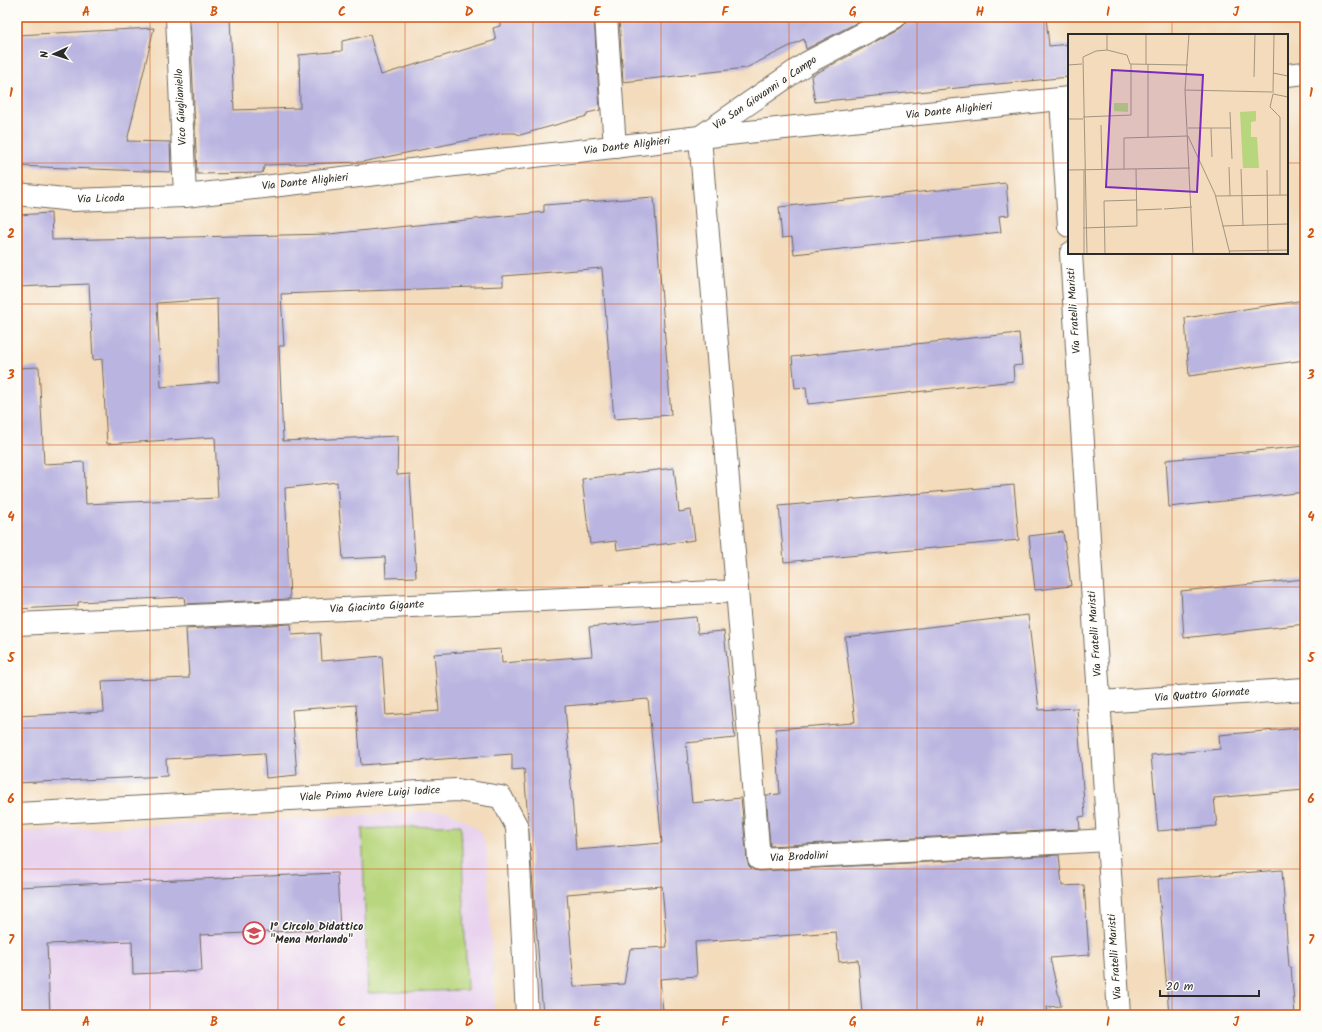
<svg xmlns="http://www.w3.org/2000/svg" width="1322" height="1032" font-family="Kalam,sans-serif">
	<rect width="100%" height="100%" fill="#fdfcf7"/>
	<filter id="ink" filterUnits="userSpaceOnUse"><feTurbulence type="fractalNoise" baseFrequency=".025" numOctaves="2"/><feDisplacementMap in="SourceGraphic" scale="8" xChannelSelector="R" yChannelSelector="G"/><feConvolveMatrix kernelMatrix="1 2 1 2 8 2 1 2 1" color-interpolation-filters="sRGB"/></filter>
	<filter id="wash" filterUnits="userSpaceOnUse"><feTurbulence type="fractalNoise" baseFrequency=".012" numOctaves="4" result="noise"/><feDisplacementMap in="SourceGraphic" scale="16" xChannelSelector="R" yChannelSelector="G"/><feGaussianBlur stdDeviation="0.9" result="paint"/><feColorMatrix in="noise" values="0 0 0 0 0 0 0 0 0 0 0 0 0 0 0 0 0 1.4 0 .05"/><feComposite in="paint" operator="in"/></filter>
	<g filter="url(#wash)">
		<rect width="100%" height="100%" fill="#f3dbbb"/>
		<path fill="#e8d2ee" d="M 447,811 L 466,821 L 481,832 L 487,850 L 495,1015 L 17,1015 L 17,832 Z"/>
		<path fill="#b8d67d" stroke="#728054" d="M 461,825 L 467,990 L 368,993 L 362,829 Z"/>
		<g id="blocks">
			<path fill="#b9b4e0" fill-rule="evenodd" d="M 190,17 L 230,17 L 234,110 L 300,108 L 299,55 L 342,51 L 342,41 L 370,35 L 381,75 L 496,40 L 493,28 L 500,26 L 500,17 L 594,17 L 600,110 L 587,113 L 587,116 L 520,135 L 515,133 L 503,133 L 362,162 L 265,165 L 262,173 L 197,174 Z
				M 619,17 L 868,17 L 806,49 L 804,39 L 746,68 L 623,82 Z
				M 907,17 L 1046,17 L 1049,46 L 1069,44 L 1069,77 L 815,102 L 811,76 L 901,28 L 906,23 Z
				M 154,28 L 127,141 L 170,142 L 171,172 L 17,166 L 17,125 L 20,78 L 17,78 L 17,35 Z
				M 1006,183 L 1009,215 L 999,216 L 1001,232 L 794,254 L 792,237 L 782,238 L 779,207 Z
				M 654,197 L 671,415 L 614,419 L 602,268 L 503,276 L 503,286 L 281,294 L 284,346 L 279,346 L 283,441 L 398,436 L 397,475 L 410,474 L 416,577 L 386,578 L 385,557 L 343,559 L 337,482 L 285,488 L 290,599 L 185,604 L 184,597 L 78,602 L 78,606 L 17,609 L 17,368 L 39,367 L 44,464 L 84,462 L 86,504 L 218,498 L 215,437 L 107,444 L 102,359 L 93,360 L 89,284 L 17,287 L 17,215 L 51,213 L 52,240 L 329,234 L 544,212 L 544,205 ZM 217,299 L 219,382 L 161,387 L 157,303 Z
				M 1305,300 L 1305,360 L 1189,376 L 1185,318 Z
				M 1019,333 L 1022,365 L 1013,366 L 1014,381 L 808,404 L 806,387 L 795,388 L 792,357 Z
				M 1305,446 L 1305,492 L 1169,507 L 1166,460 Z
				M 674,468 L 679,512 L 691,510 L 695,540 L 617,550 L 616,541 L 590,544 L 582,479 Z
				M 1014,485 L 1019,540 L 784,562 L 779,506 Z
				M 1063,532 L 1071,586 L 1035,590 L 1029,536 Z
				M 1305,579 L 1305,624 L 1184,638 L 1181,591 Z
				M 1028,615 L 1039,710 L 1077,708 L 1085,816 L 1079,817 L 1080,829 L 770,846 L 766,795 L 780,794 L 776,729 L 852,723 L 852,722 L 855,722 L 845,637 Z
				M 696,617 L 698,633 L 724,631 L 735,738 L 686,743 L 692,803 L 741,798 L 747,860 L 749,866 L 754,870 L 760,871 L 1059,855 L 1062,886 L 1084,885 L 1089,955 L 1050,958 L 1061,1006 L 1047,1007 L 1048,1015 L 862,1015 L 858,960 L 839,962 L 836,932 L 695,942 L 697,976 L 660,979 L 663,1011 L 635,1013 L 635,1015 L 543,1015 L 524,769 L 512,770 L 512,754 L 361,765 L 356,705 L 292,710 L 297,775 L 266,778 L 264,753 L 166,759 L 167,776 L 17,783 L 17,716 L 104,712 L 102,681 L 189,678 L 186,629 L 291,624 L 292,635 L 320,633 L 322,661 L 382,656 L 386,715 L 439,711 L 434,654 L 501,649 L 502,663 L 592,656 L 589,627 ZM 648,699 L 662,843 L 576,850 L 565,706 ZM 662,886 L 667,947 L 630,949 L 624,984 L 574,987 L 567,894 Z
				M 1299,728 L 1304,790 L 1214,798 L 1217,826 L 1158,831 L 1151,755 L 1220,749 L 1219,735 Z
				M 1282,870 L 1289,967 L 1291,967 L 1295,1015 L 1169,1015 L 1158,879 Z
				M 337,873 L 340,929 L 200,935 L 202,971 L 133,974 L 132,941 L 47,944 L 50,1015 L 17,1015 L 17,887 Z"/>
		</g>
	</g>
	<g filter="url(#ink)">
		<use href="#blocks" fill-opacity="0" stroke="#71695d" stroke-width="1"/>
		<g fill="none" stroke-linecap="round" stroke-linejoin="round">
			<g stroke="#71695d" stroke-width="24">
				<path id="minor" d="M 177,17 L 185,196
					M 606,17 L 615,147
					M 895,17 L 807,63 L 700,137 L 759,859 L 1108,840
					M 17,624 L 737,591
					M 1099,702 L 1305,689
					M 17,814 L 457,790 L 501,797 L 517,827 L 527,1015"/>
			</g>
			<g stroke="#71695d" stroke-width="24">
				<path id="tertiary" d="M 1061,99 L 1069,226
					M 1071,253 L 1119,1015"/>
			</g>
			<g stroke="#71695d" stroke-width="24">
				<path id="secondary" d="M 1287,75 L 1305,73
					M 17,194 L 73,200 L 185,196 L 700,137 L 1069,98"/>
			</g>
			<use href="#minor" stroke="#fff" stroke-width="22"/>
			<use href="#tertiary" stroke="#fff" stroke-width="22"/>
			<use href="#secondary" stroke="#fff" stroke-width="22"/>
		</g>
	</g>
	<path fill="none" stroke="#d5540f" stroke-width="1" stroke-opacity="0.55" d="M 150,17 L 150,1015M 278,17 L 278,1015M 405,17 L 405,1015M 533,17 L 533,1015M 661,17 L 661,1015M 789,17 L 789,1015M 917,17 L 917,1015M 1044,17 L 1044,1015M 1172,17 L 1172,35M 17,163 L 1069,163M 1287,163 L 1305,163M 1172,253 L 1172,1015M 17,304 L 1305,304M 17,445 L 1305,445M 17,587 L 1305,587M 17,728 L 1305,728M 17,869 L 1305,869"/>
	<defs>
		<g id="school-ring" transform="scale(1.15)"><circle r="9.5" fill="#fdfcf7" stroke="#d1495b" stroke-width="1.5"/><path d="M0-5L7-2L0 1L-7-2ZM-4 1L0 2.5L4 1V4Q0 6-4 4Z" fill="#d1495b"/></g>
	</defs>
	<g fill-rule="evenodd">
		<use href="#school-ring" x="254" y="933"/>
	</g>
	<g text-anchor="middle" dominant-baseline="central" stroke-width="3" stroke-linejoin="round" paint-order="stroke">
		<g font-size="11" fill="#2b2b2b" stroke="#fdfcf7">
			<text transform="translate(765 93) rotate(-34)">Via San Giovanni a Campo</text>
			<text transform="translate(181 107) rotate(-93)">Vico Giuglianiello</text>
			<text transform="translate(949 111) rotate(-6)">Via Dante Alighieri</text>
			<text transform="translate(627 146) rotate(-7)">Via Dante Alighieri</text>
			<text transform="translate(305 182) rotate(-6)">Via Dante Alighieri</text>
			<text transform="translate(101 199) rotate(-2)">Via Licoda</text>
			<text transform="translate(1074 311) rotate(-94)">Via Fratelli Maristi</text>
			<text transform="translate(377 607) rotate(-3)">Via Giacinto Gigante</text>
			<text transform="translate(1095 634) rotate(-94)">Via Fratelli Maristi</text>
			<text transform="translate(1202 695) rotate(-4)">Via Quattro Giornate</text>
			<text transform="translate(370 794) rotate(-3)">Viale Primo Aviere Luigi Iodice</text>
			<text transform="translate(799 857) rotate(-3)">Via Brodolini</text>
			<text transform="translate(1115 957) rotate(-94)">Via Fratelli Maristi</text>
		</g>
		<g font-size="11" font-weight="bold" fill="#2b2b2b" stroke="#fdfcf7" text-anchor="start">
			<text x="270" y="927">1° Circolo Didattico<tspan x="270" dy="13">"Mena Morlando"</tspan></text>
		</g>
	</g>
	<g transform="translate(1068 34)">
		<rect width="220" height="220" fill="#f3dbbb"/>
		<path d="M 46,69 L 60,69 L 60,78 L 46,77 ZM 188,77 L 188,87 L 183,88 L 183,103 L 189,103 L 191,134 L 175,134 L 172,78 Z" fill="#b8d67d"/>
		<path fill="none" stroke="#a39581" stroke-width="1" d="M 39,0 L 39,16M 121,0 L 117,56 L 125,220M 78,30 L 78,0M 0,31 L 14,30M 205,39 L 220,42M 186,43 L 187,0M 117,56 L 204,58M 205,59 L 206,0M 205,60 L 202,73 L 212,83 L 212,161M 205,60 L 220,63M 162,78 L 164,125M 15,83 L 63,81 L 63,30M 0,85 L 15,85M 33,91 L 34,135M 120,94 L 163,94M 143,94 L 144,123M 80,103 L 80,30M 161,133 L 162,162M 56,135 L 56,104 L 120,102 L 147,160 L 162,220M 173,135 L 175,192M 0,136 L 122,134M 199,136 L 200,220M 148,162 L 220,161M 96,175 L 124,173M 69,176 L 94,175M 154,192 L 220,190M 15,194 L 69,192 L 68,135M 161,217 L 220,216M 16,220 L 16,136M 19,220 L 15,23 L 28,17 L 39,16 L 59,21 L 62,30 L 120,31M 37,220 L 36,167 L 68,166"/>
		<path fill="#7b2cbf" fill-opacity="0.15" stroke="#7b2cbf" stroke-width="2" d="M 44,36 L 135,41 L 129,158 L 38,153 Z"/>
		<rect width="220" height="220" fill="none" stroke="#2b2b2b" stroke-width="2"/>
	</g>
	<rect width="1322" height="1032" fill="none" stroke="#fdfcf7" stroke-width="44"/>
	<g transform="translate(54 54) rotate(267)" stroke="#fdfcf7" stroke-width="3" paint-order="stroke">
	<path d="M0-3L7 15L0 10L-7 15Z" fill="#2b2b2b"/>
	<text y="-6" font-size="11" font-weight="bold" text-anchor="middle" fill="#2b2b2b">N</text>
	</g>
	<path d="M1160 990v6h99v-6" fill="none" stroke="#2b2b2b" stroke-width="2"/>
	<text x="1166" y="990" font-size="12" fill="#2b2b2b" stroke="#fdfcf7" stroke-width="3" paint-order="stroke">20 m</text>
	<rect x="22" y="22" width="1278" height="988" fill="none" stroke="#d5540f" stroke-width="1.5"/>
	<g font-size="13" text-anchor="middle" font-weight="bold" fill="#d5540f">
		<text x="86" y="16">A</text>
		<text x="214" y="16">B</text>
		<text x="342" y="16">C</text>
		<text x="469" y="16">D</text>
		<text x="597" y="16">E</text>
		<text x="725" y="16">F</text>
		<text x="853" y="16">G</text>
		<text x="980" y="16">H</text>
		<text x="1108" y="16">I</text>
		<text x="1236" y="16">J</text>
		<text x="11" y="97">1</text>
		<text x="1311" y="97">1</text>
		<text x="11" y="238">2</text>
		<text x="1311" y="238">2</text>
		<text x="11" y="379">3</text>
		<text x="1311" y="379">3</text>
		<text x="11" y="521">4</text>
		<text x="1311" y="521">4</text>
		<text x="11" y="662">5</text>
		<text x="1311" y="662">5</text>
		<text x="11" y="803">6</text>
		<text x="1311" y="803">6</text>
		<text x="11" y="944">7</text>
		<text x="1311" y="944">7</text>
		<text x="86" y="1026">A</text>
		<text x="214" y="1026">B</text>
		<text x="342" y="1026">C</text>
		<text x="469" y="1026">D</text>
		<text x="597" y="1026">E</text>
		<text x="725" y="1026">F</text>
		<text x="853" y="1026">G</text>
		<text x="980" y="1026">H</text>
		<text x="1108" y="1026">I</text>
		<text x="1236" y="1026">J</text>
	</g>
</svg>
